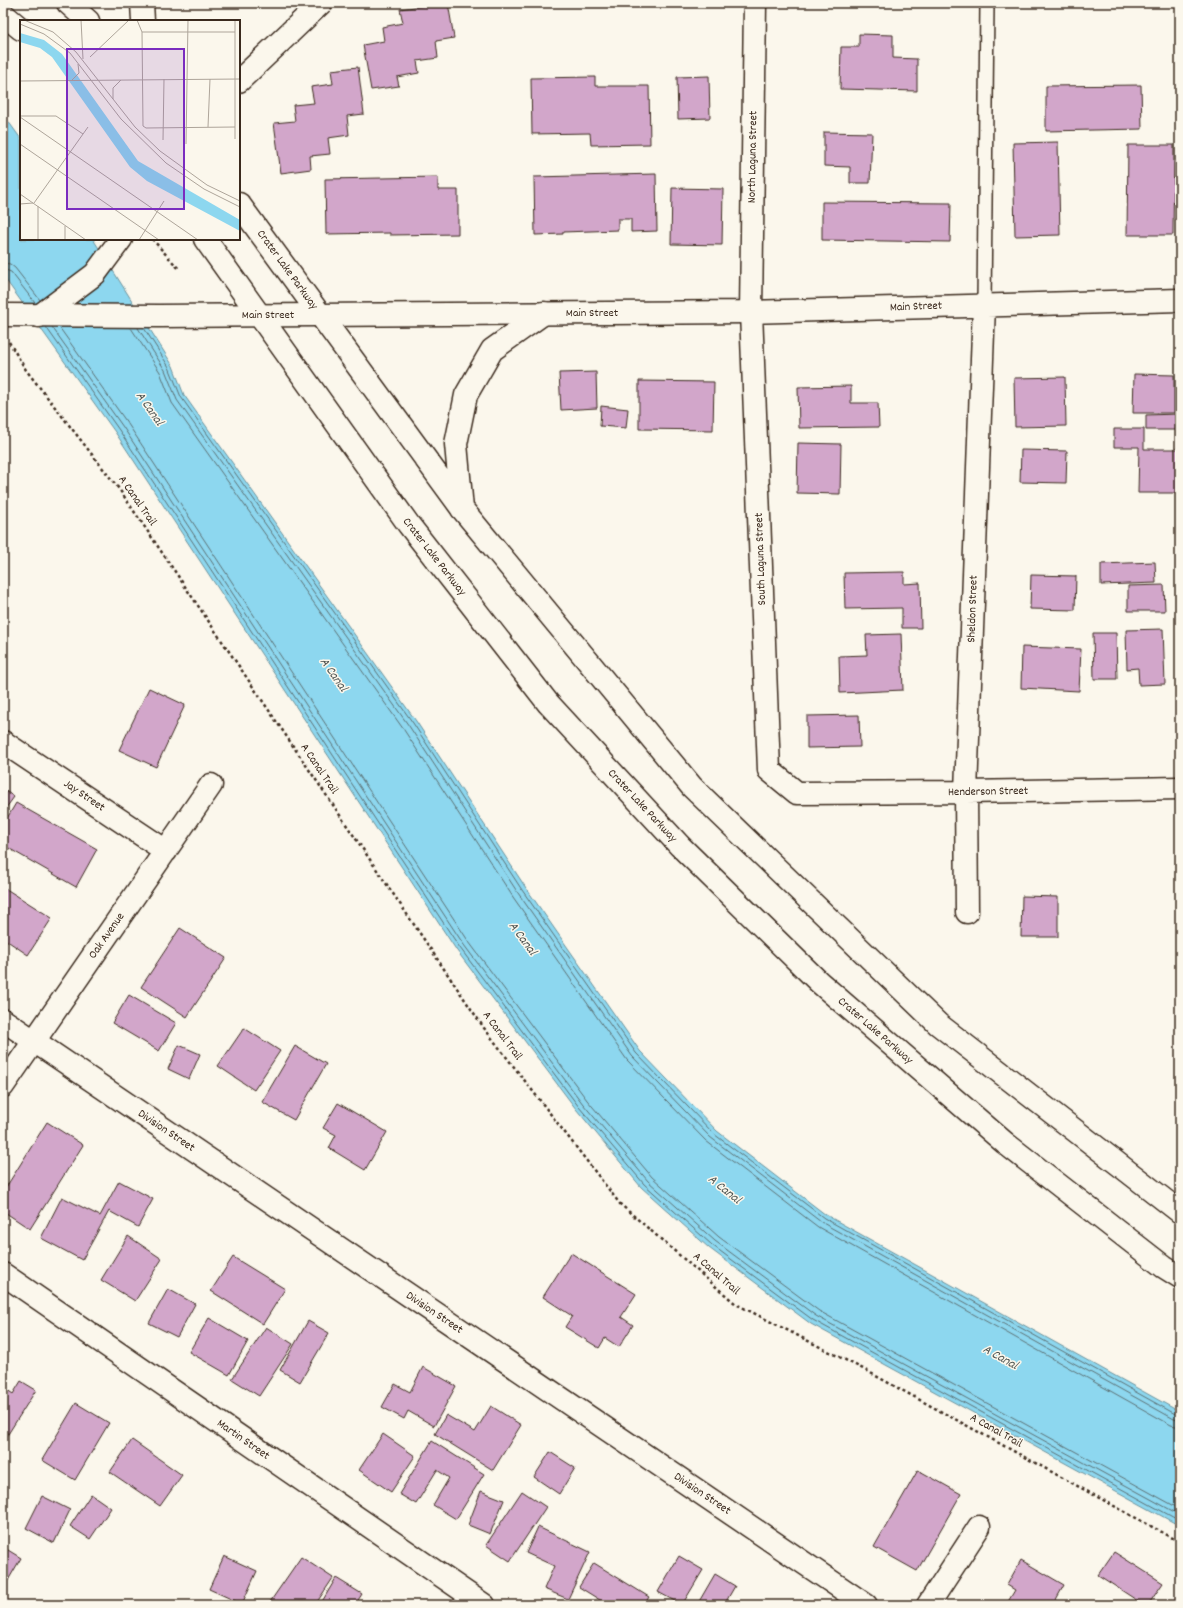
<svg xmlns="http://www.w3.org/2000/svg" width="1183" height="1608" font-family="Dekko,sans-serif">
	<rect width="100%" height="100%" fill="#fbf7ec"/>
	<filter id="ink" filterUnits="userSpaceOnUse"><feTurbulence type="fractalNoise" baseFrequency=".025" numOctaves="2"/><feDisplacementMap in="SourceGraphic" scale="8" xChannelSelector="R" yChannelSelector="G"/><feConvolveMatrix kernelMatrix="1 2 1 2 8 2 1 2 1" color-interpolation-filters="sRGB"/></filter>
	<g filter="url(#ink)">
		<path fill="#8dd7ef" stroke="#6c929b" d="M 3,114 L 21,139 L 21,239 L 93,239 L 173,366 L 184,395 L 416,721 L 526,888 L 640,1051 L 717,1131 L 826,1215 L 1180,1412 L 1180,1526 L 811,1324 L 709,1248 L 641,1187 L 576,1109 L 457,951 L 115,432 L 3,276 Z"/>
		<g fill="none" stroke-linecap="round" stroke-linejoin="round">
			<path stroke="#5c6f72" stroke-width="1" d="M 3,263 L 10,264 L 15,268 L 40,300
				M 3,269 L 11,272 L 35,303
				M 46,327 L 119,430 L 460,948 L 579,1107 L 644,1184 L 712,1245 L 813,1320 L 1180,1521
				M 52,327 L 123,427 L 464,945 L 583,1104 L 648,1181 L 715,1241 L 816,1316 L 1180,1515
				M 59,327 L 128,424 L 469,942 L 587,1100 L 652,1177 L 719,1237 L 819,1311 L 1180,1509
				M 131,328 L 160,372 L 172,403 L 404,730 L 513,897 L 627,1060 L 706,1141 L 818,1227 L 1171,1425 L 1180,1427
				M 138,328 L 165,370 L 177,400 L 409,726 L 518,893 L 632,1056 L 710,1137 L 821,1222 L 1174,1419 L 1180,1421
				M 144,328 L 169,367 L 181,397 L 413,723 L 522,890 L 636,1053 L 714,1134 L 824,1218 L 1177,1415 L 1180,1416"/>
		</g>
		<path fill="#d2a6ca" stroke="#3b2a1e" d="M 421,3 L 448,3 L 454,38 L 436,41 L 438,58 L 417,61 L 419,73 L 397,77 L 399,86 L 371,90 L 363,45 L 384,41 L 382,27 L 403,23 L 400,9 L 422,6 Z
			M 859,34 L 893,35 L 893,58 L 917,59 L 917,91 L 840,89 L 841,47 L 859,47 Z
			M 358,67 L 364,114 L 347,116 L 349,135 L 328,138 L 330,154 L 310,156 L 311,169 L 281,173 L 274,123 L 295,121 L 293,105 L 314,103 L 311,87 L 333,84 L 331,70 Z
			M 709,76 L 710,118 L 678,119 L 677,77 Z
			M 595,77 L 595,86 L 649,86 L 650,144 L 591,145 L 590,133 L 532,134 L 531,78 Z
			M 1141,85 L 1142,129 L 1046,131 L 1046,86 Z
			M 824,132 L 872,133 L 870,183 L 850,183 L 850,167 L 824,166 Z
			M 1058,142 L 1060,235 L 1015,236 L 1013,143 Z
			M 1128,145 L 1174,145 L 1173,235 L 1127,235 Z
			M 656,174 L 657,231 L 631,232 L 631,219 L 618,219 L 618,230 L 563,232 L 563,234 L 535,235 L 534,177 Z
			M 438,177 L 438,190 L 458,190 L 458,234 L 390,235 L 390,233 L 326,234 L 325,179 Z
			M 672,188 L 723,189 L 722,245 L 671,244 Z
			M 822,202 L 951,203 L 950,242 L 822,240 Z
			M 596,372 L 597,408 L 561,410 L 559,373 Z
			M 1134,374 L 1174,375 L 1174,413 L 1133,413 Z
			M 1065,377 L 1066,426 L 1015,427 L 1014,378 Z
			M 639,381 L 714,382 L 713,430 L 639,429 Z
			M 851,386 L 851,403 L 878,403 L 879,427 L 799,428 L 798,387 Z
			M 601,406 L 628,409 L 626,428 L 600,426 Z
			M 1178,414 L 1178,430 L 1146,430 L 1146,415 Z
			M 1114,429 L 1144,429 L 1144,449 L 1180,449 L 1179,493 L 1138,493 L 1139,447 L 1114,447 Z
			M 798,443 L 841,444 L 840,494 L 797,493 Z
			M 1021,450 L 1067,451 L 1066,483 L 1020,482 Z
			M 1155,562 L 1156,583 L 1101,585 L 1101,564 Z
			M 904,572 L 904,584 L 920,583 L 921,628 L 902,628 L 902,608 L 845,609 L 844,573 Z
			M 1031,575 L 1076,576 L 1075,610 L 1030,609 Z
			M 1164,585 L 1165,611 L 1128,611 L 1128,586 Z
			M 1163,629 L 1165,684 L 1139,685 L 1138,668 L 1127,669 L 1126,630 Z
			M 1093,633 L 1116,633 L 1117,679 L 1094,679 Z
			M 901,634 L 903,690 L 840,693 L 839,656 L 867,655 L 866,635 Z
			M 1022,647 L 1081,649 L 1079,691 L 1021,688 Z
			M 149,688 L 185,705 L 156,767 L 119,750 Z
			M 859,715 L 860,747 L 807,748 L 807,716 Z
			M 3,789 L 14,797 L 3,812 Z
			M 16,803 L 97,849 L 76,887 L 3,845 L 3,825 Z
			M 3,887 L 52,918 L 28,955 L 3,938 Z
			M 1022,896 L 1058,897 L 1058,937 L 1021,937 Z
			M 180,928 L 226,958 L 187,1017 L 141,987 Z
			M 129,995 L 176,1023 L 159,1051 L 112,1023 Z
			M 244,1028 L 280,1051 L 254,1090 L 218,1066 Z
			M 179,1045 L 200,1054 L 189,1079 L 168,1069 Z
			M 295,1046 L 326,1064 L 294,1120 L 262,1102 Z
			M 338,1103 L 387,1132 L 365,1170 L 329,1148 L 336,1135 L 323,1128 Z
			M 47,1122 L 83,1145 L 30,1229 L 3,1211 L 3,1192 Z
			M 119,1181 L 153,1199 L 138,1227 L 109,1211 L 82,1260 L 41,1238 L 62,1197 L 100,1216 Z
			M 128,1236 L 162,1259 L 135,1301 L 101,1280 Z
			M 571,1253 L 636,1294 L 621,1317 L 633,1325 L 619,1347 L 605,1338 L 599,1348 L 565,1327 L 572,1316 L 543,1297 Z
			M 233,1257 L 285,1289 L 263,1324 L 211,1291 Z
			M 168,1289 L 195,1304 L 177,1337 L 149,1323 Z
			M 209,1318 L 248,1341 L 229,1375 L 189,1352 Z
			M 308,1321 L 329,1333 L 300,1382 L 280,1370 Z
			M 266,1327 L 293,1344 L 259,1396 L 232,1379 Z
			M 423,1367 L 456,1386 L 434,1426 L 408,1411 L 404,1419 L 382,1407 L 395,1384 L 410,1392 Z
			M 21,1381 L 36,1390 L 3,1442 L 3,1387 L 13,1394 Z
			M 76,1403 L 109,1423 L 75,1480 L 42,1460 Z
			M 491,1406 L 521,1425 L 493,1470 L 435,1434 L 446,1415 L 475,1432 Z
			M 383,1434 L 415,1456 L 391,1492 L 359,1470 Z
			M 132,1440 L 182,1475 L 160,1506 L 110,1472 Z
			M 432,1441 L 484,1474 L 456,1519 L 433,1505 L 449,1478 L 437,1470 L 416,1504 L 399,1494 Z
			M 550,1452 L 575,1468 L 559,1494 L 534,1477 Z
			M 918,1470 L 961,1494 L 917,1571 L 874,1547 Z
			M 481,1491 L 504,1500 L 490,1534 L 468,1525 Z
			M 522,1491 L 546,1507 L 510,1561 L 486,1545 Z
			M 91,1494 L 111,1508 L 90,1539 L 70,1526 Z
			M 42,1496 L 70,1510 L 54,1543 L 26,1528 Z
			M 538,1527 L 590,1552 L 568,1599 L 544,1589 L 554,1566 L 526,1553 Z
			M 3,1547 L 21,1558 L 3,1589 Z
			M 1114,1552 L 1163,1583 L 1148,1605 L 1144,1605 L 1098,1575 Z
			M 224,1556 L 257,1571 L 242,1604 L 209,1589 Z
			M 679,1556 L 703,1570 L 682,1605 L 658,1592 Z
			M 301,1557 L 333,1578 L 315,1605 L 274,1605 L 270,1602 Z
			M 1021,1560 L 1064,1585 L 1053,1605 L 1006,1605 L 1015,1590 L 1007,1585 Z
			M 594,1563 L 649,1597 L 644,1605 L 608,1605 L 579,1587 Z
			M 715,1574 L 735,1586 L 724,1605 L 697,1605 Z
			M 336,1578 L 362,1594 L 355,1605 L 320,1605 Z
			M 71,1601 L 80,1605 L 69,1605 Z"/>
		<g fill="none" stroke-linecap="round" stroke-linejoin="round">
			<g stroke="#3b2a1e" stroke-width="16">
				<path id="service" d="M 984,305 L 987,3"/>
			</g>
			<g stroke="#3b2a1e" stroke-width="25">
				<path id="minor" d="M 142,3 L 143,21
					M 239,81 L 321,3
					M 1180,300 L 751,312 L 769,770 L 797,793 L 966,792 L 1180,788
					M 3,742 L 166,851
					M 967,912 L 966,792 L 984,305
					M 3,1020 L 866,1605
					M 3,1086 L 211,785
					M 3,1274 L 484,1605
					M 928,1605 L 979,1527"/>
			</g>
			<g stroke="#3b2a1e" stroke-width="25">
				<path id="tertiary" d="M 3,315 L 159,316 L 751,312 L 755,3"/>
			</g>
			<g stroke="#3b2a1e" stroke-width="25">
				<path id="primary" d="M 68,3 L 88,21
					M 3,14 L 21,29
					M 239,204 L 463,510 L 692,787 L 938,1024 L 1180,1212
					M 205,239 L 409,525 L 548,703 L 680,846 L 819,982 L 1005,1143 L 1164,1267 L 1180,1277
					M 39,316 L 95,274 L 121,239
					M 462,509 L 456,444 L 466,395 L 492,350 L 544,313"/>
			</g>
			<path stroke="#3b2a1e" stroke-width="2.5" stroke-dasharray="3 3" stroke-linecap="butt" d="M 152,239 L 180,270
				M 9,342 L 26,370 L 119,489 L 484,1028 L 620,1204 L 736,1304 L 865,1370 L 1180,1542"/>
			<use href="#service" stroke="#fbf7ec" stroke-width="13"/>
			<use href="#minor" stroke="#fbf7ec" stroke-width="22"/>
			<use href="#tertiary" stroke="#fbf7ec" stroke-width="22"/>
			<use href="#primary" stroke="#fbf7ec" stroke-width="22"/>
		</g>
	</g>
	<g text-anchor="middle" dominant-baseline="central" stroke-width="3" stroke-linejoin="round" paint-order="stroke">
		<g font-size="12" fill="#3b2a1e" stroke="#fbf7ec">
			<text transform="translate(753 157) rotate(-89)">North Laguna Street</text>
			<text transform="translate(287 270) rotate(54)">Crater Lake Parkway</text>
			<text transform="translate(916 307) rotate(-2)">Main Street</text>
			<text x="592" y="313">Main Street</text>
			<text x="268" y="315">Main Street</text>
			<text transform="translate(137 501) rotate(55)">A Canal Trail</text>
			<text transform="translate(434 557) rotate(52)">Crater Lake Parkway</text>
			<text transform="translate(761 559) rotate(-92)">South Laguna Street</text>
			<text transform="translate(973 609) rotate(-88)">Sheldon Street</text>
			<text transform="translate(319 769) rotate(56)">A Canal Trail</text>
			<text transform="translate(988 792) rotate(-1)">Henderson Street</text>
			<text transform="translate(84 796) rotate(34)">Jay Street</text>
			<text transform="translate(642 806) rotate(47)">Crater Lake Parkway</text>
			<text transform="translate(107 936) rotate(-55)">Oak Avenue</text>
			<text transform="translate(875 1031) rotate(41)">Crater Lake Parkway</text>
			<text transform="translate(502 1036) rotate(53)">A Canal Trail</text>
			<text transform="translate(166 1131) rotate(34)">Division Street</text>
			<text transform="translate(716 1274) rotate(41)">A Canal Trail</text>
			<text transform="translate(434 1313) rotate(34)">Division Street</text>
			<text transform="translate(996 1431) rotate(29)">A Canal Trail</text>
			<text transform="translate(243 1440) rotate(35)">Martin Street</text>
			<text transform="translate(702 1494) rotate(34)">Division Street</text>
		</g>
		<g font-size="13" font-style="italic" fill="#505552" stroke="#fbf7ec">
			<text transform="translate(149 409) rotate(55)">A Canal</text>
			<text transform="translate(333 675) rotate(55)">A Canal</text>
			<text transform="translate(522 939) rotate(54)">A Canal</text>
			<text transform="translate(724 1190) rotate(39)">A Canal</text>
			<text transform="translate(1000 1358) rotate(29)">A Canal</text>
		</g>
	</g>
	<g transform="translate(20 20)">
		<rect width="220" height="220" fill="#fbf7ec"/>
		<path d="M 0,13 L 24,20 L 42,34 L 118,141 L 220,200 L 220,211 L 127,161 L 110,147 L 32,37 L 20,28 L 0,22 Z" fill="#8dd7ef"/>
		<path fill="none" stroke="#aea59a" stroke-width="1" d="M 4,0 L 33,12 L 56,32 L 115,107 L 140,131 L 187,165 L 220,181M 61,0 L 63,39M 117,0 L 122,12 L 123,106 L 126,108 L 215,107M 215,0 L 215,119M 0,4 L 24,14 L 50,33 L 101,99 L 146,143 L 184,169 L 220,187M 122,12 L 215,12M 70,37 L 109,0M 0,61 L 220,59M 51,61 L 59,53 L 58,44M 93,79 L 93,68 L 101,60M 0,96 L 36,96 L 63,114M 0,97 L 178,220M 188,107 L 190,59M 143,120 L 144,59M 0,124 L 139,220M 166,124 L 168,0M 0,174 L 66,220M 14,183 L 68,107M 0,184 L 13,183M 18,186 L 18,220M 45,206 L 45,220M 119,220 L 144,181"/>
		<path fill="#7b2cbf" fill-opacity="0.15" stroke="#7b2cbf" stroke-width="2" d="M 47,29 L 164,29 L 164,189 L 47,189 Z"/>
		<rect width="220" height="220" fill="none" stroke="#3b2a1e" stroke-width="2"/>
	</g>
	<rect width="1183" height="1608" fill="none" stroke="#fbf7ec" stroke-width="16"/>
	<rect x="8" y="8" width="1167" height="1592" fill="none" stroke="#3b2a1e" stroke-width="1.5" filter="url(#ink)"/>
</svg>
